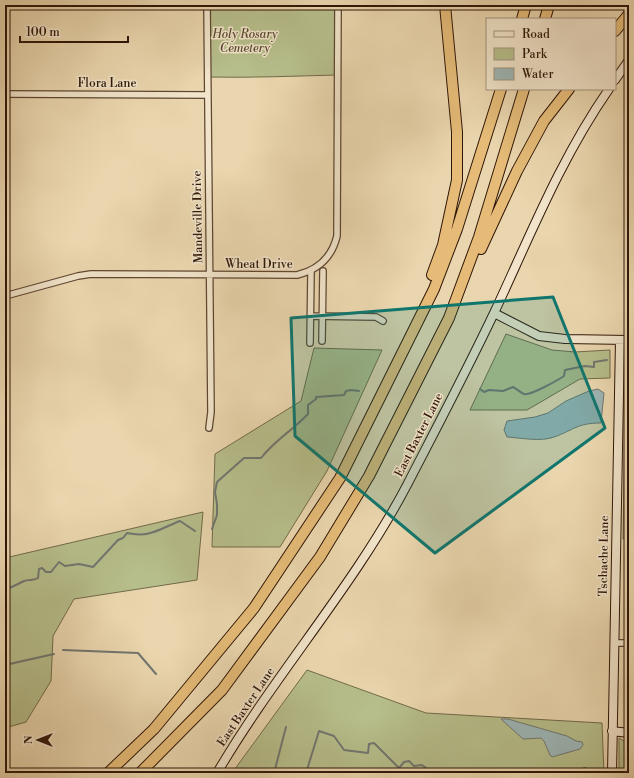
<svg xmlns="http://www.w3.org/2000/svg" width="634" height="778" font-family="'Libre Bodoni',serif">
	<rect width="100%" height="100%" fill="#ead6ae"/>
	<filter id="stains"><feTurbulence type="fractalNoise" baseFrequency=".005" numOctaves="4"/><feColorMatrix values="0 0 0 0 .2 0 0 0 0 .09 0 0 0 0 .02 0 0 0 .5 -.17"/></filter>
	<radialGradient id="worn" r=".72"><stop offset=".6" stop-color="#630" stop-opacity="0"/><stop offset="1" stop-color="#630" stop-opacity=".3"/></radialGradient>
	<path fill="#b6be8b" stroke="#726a4a" d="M 207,5 L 338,5 L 338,75 C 294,76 251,78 208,77 Z
		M 506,334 L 552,350 L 575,352 L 610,350 L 610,378 L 580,379 L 527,410 L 470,410 Z
		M 314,348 L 382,350 L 327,471 L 280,547 L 212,547 L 215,454 L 301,401 Z
		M 626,350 L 629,350 L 629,539 L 623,539 Z
		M 203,512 L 197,580 L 74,599 L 53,636 L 51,681 L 26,722 L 5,728 L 5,558 Z
		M 307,670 L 426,713 L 602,723 L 604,773 L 232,773 Z
		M 619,738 L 629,744 L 629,773 L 619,773 Z"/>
	<path fill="#9db6b6" stroke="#717670" d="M 598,389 L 604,393 L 601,423 C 577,423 574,430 554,437 C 541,442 522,438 507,437 L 504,430 L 507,421 L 535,417 L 548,413 L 566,401 L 589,391 Z
		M 501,719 L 508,719 L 567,736 L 576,741 L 582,742 L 583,745 L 580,749 L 552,757 L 550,755 L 544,741 L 541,738 L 523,739 Z"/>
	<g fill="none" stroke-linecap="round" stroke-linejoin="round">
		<path stroke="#717670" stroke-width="2" d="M 480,389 L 484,392 L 489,390 L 503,391 L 513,387 C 517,389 521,393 524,394 C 530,396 558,380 564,376 L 565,370 L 585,366 L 594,367 L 594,362 L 607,360
			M 212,529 L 217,515 L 217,504 L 215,492 L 217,482 L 244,458 L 261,458 C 275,440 293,430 308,414 L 308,405 L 316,399 L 316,397 L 344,395 L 346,391 L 351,390 L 359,391
			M 5,590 C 12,587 18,584 24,581 C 29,579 33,581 38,578 L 39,569 L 42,568 L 46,572 L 51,572 L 59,562 L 65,566 L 79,564 L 93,567 L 118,540 L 123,538 L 127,533 C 150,538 159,529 180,521 L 195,531
			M 63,650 L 138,653 L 156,674
			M 5,665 L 54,654
			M 274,773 L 286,727
			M 306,773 L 319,731 L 334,736 L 344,750 L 368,753 L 369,744 L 374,743 L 399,768 L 404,762 L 409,761 L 414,766 L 422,765 L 433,773
			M 569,773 L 585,768 L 595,773"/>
		<g stroke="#5e4632" stroke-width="8">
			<path id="street" d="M 207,5 L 211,412 L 209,428
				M 5,94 L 208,95
				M 5,296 L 78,276 L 91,274 L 297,275 C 318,270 332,257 337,236 L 338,5
				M 311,316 L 376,317 L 383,321
				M 322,341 L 323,271
				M 310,343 L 311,272
				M 614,643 L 629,643"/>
		</g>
		<g stroke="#2f1608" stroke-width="10">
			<path id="secondary" d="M 615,80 L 629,60
				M 494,313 L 539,336 L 565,339 L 629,340
				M 612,731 L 629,733
				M 217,773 C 275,674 354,586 407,485 C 437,427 467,370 495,311 C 530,236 561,158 609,89
				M 612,773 L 620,340"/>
		</g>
		<g stroke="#2f1608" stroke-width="12">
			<path id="highway" d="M 522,19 L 526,5
				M 545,19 L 549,5
				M 615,31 L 629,14
				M 481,249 L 517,171 L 544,121 L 569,89
				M 432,275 L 443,245 L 457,180 L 457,132 L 445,5
				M 108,773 L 154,729 L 254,608 L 340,478 L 434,289 L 457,229 L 501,89
				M 140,773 L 222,690 L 320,557 L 369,476 L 449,318 L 479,237 L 524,89"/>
		</g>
		<use href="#street" stroke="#f1e4ca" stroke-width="5.5"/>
		<use href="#secondary" stroke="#f1e4ca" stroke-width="8"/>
		<use href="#highway" stroke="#e5bb77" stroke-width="10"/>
	</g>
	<path fill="#0f766e" fill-opacity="0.2" stroke="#0f766e" stroke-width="3" stroke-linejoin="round" d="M 553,297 L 605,428 L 435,553 L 295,436 L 291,318 Z"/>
	<g text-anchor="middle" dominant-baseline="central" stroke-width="3" stroke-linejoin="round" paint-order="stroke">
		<g font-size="12" font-style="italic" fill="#58482f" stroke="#f1e4ca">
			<text x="245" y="34">Holy Rosary<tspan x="245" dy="14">Cemetery</tspan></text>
		</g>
		<g font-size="12" fill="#2f1608" stroke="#f1e4ca">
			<text x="107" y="83">Flora Lane</text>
			<text transform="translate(198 217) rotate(-91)">Mandeville Drive</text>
			<text x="259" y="264">Wheat Drive</text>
			<text transform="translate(419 435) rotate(-63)">East Baxter Lane</text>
			<text transform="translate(604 556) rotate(-89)">Tschache Lane</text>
			<text transform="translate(246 707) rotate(-56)">East Baxter Lane</text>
		</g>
	</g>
	<rect width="634" height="778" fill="none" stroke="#ead6ae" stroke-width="20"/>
	<rect x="6" y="6" width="622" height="766" fill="none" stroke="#2f1608" stroke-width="2"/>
	<rect x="10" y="10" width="614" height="758" fill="none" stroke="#2f1608"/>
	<rect x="486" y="18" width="130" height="72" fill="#f1e4ca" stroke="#a3927c"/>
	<rect x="494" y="31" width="20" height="6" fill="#f1e4ca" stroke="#a3927c"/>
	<text x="522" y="38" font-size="12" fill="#2f1608">Road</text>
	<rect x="494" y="48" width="20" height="12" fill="#b6be8b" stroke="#a3927c"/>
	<text x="522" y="58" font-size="12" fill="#2f1608">Park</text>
	<rect x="494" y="68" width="20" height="12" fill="#9db6b6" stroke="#a3927c"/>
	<text x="522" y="78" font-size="12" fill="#2f1608">Water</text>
	<g transform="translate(38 740) rotate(270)" stroke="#f1e4ca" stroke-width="3" paint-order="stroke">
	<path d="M0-3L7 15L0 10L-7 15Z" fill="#2f1608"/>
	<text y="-6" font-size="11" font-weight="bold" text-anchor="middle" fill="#2f1608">N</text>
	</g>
	<path d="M20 36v6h108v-6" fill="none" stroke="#2f1608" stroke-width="2"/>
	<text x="26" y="36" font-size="12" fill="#2f1608" stroke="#f1e4ca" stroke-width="3" paint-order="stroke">100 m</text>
	<rect width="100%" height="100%" filter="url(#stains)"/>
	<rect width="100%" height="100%" fill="url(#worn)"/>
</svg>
